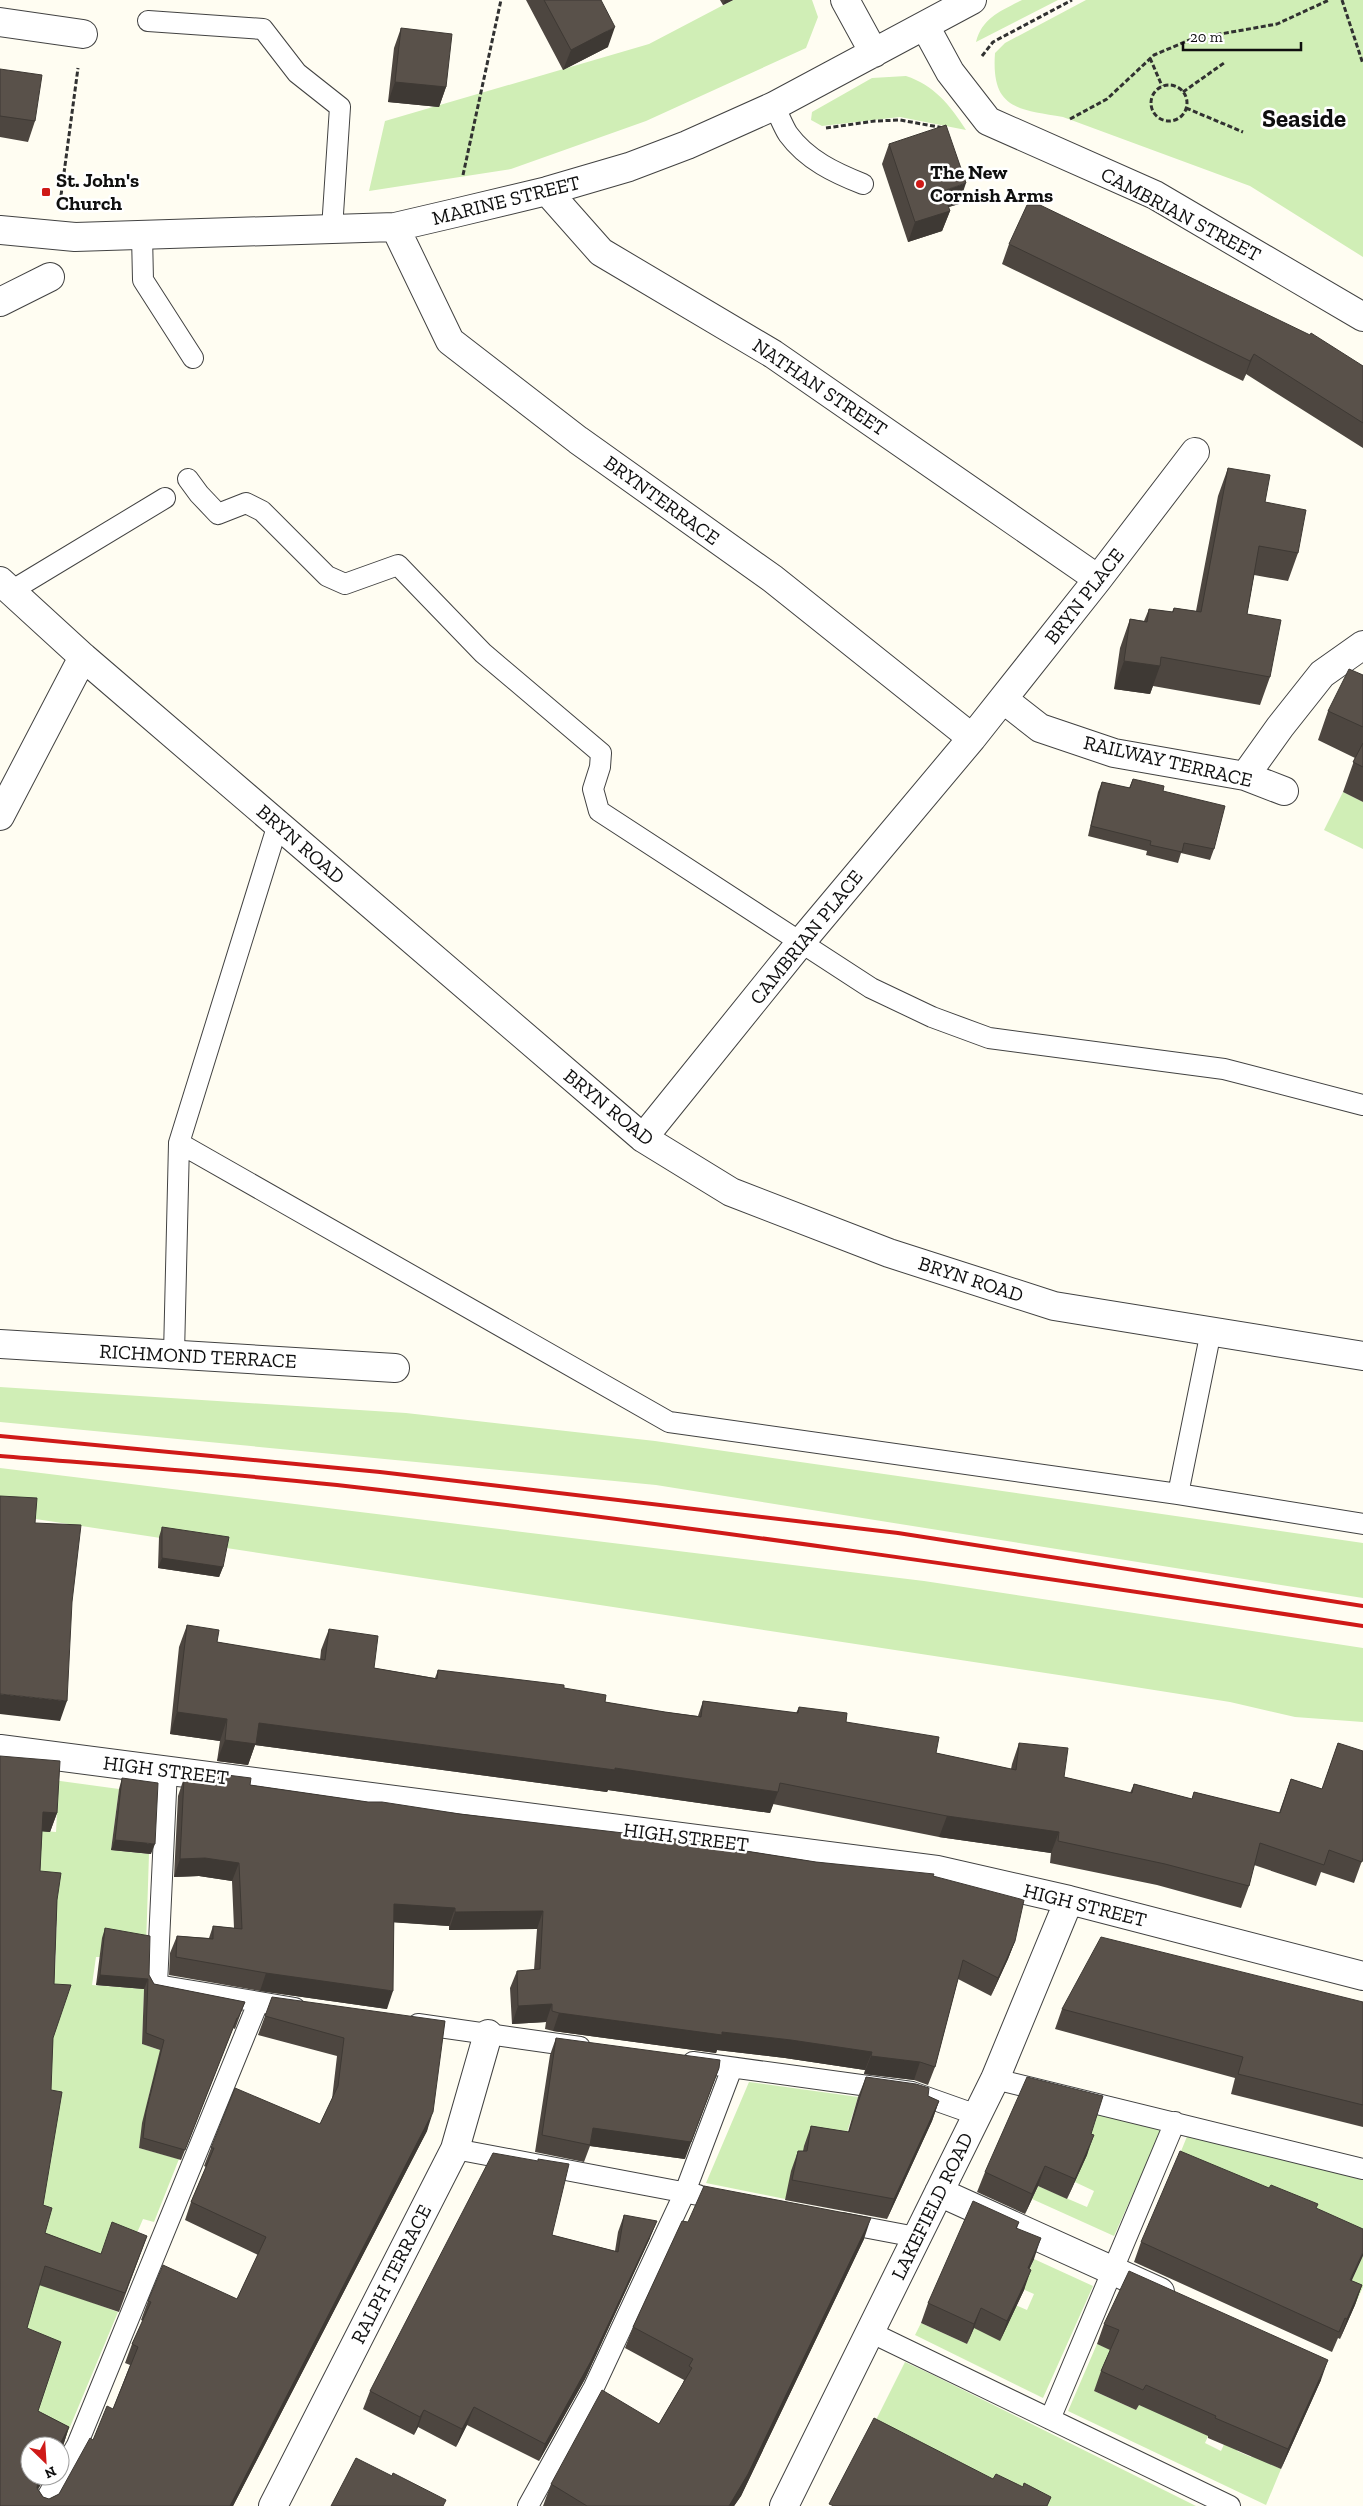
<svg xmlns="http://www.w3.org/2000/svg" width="1363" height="2506" font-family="'Zilla Slab',serif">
	<rect width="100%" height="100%" fill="#fffdf2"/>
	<path fill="#d0eeb6" d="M 733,0 L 812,0 L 818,17 L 806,48 L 646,121 L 511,169 L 369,191 L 385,121 L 649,44 Z
		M 1022,0 L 1058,0 L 976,42 C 982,18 1001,11 1022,0 Z
		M 1086,0 L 1363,0 L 1363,257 L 1250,186 L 1063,117 C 1017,109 991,109 995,53 L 1005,43 Z
		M 906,76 C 934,85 950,105 966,130 L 900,117 L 822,126 L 811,120 L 812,112 L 872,78 Z
		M 1343,792 L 1363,802 L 1363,849 L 1324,830 Z
		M 0,1387 L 406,1413 L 655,1441 L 1363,1543 L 1363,1598 L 656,1485 L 0,1422 Z
		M 0,1468 L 924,1581 L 1363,1648 L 1363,1722 L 1295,1717 L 1230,1702 L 1072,1677 L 29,1518 L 0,1516 Z
		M 53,1780 L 119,1789 L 111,1850 L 149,1854 L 146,1946 L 103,1957 L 96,1957 L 92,1985 L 144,1989 L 142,2044 L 216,2069 L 150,2090 L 139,2148 L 179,2159 L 154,2222 L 143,2219 L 134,2240 L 144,2245 L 137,2260 L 100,2255 L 74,2296 L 118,2312 L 62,2446 L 33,2430 L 23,2447 L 32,2496 L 0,2339 L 38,2284 L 41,2285 L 0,1976 L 13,1968 L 55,1969 L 56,1950 L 45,1948 L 14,1936 L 56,1937 L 57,1921 L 43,1917 L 14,1887 L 31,1830 L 56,1832 L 57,1812 Z
		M 749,2082 L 858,2097 L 841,2152 L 800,2171 L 785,2199 L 706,2183 Z
		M 1097,2112 L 1162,2129 L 1114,2236 L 1032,2199 L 1038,2186 L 1087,2207 L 1094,2191 L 1043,2167 L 1055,2141 Z
		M 1188,2134 L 1363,2180 L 1363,2252 L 1173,2171 Z
		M 1363,2256 L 1363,2287 L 1355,2305 L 1343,2300 Z
		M 1034,2259 L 1093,2286 L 1043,2398 L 915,2335 L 921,2323 L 967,2344 L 988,2293 L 1027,2310 L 1034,2294 L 995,2277 L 1027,2275 Z
		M 1097,2344 L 1112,2350 L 1094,2391 L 1136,2410 L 1155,2367 L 1227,2395 L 1205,2443 L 1221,2451 L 1243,2402 L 1256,2407 L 1237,2451 L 1251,2457 L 1272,2412 L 1264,2461 L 1281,2469 L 1266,2505 L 1068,2411 Z
		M 905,2362 L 933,2375 L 1196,2506 L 1022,2506 L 867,2438 Z"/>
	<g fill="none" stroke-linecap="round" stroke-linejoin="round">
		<g stroke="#424242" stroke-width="22">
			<path id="service" d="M 148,21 L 263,29 L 297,73 L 340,107 L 332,229
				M 774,106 C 779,115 783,126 788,134 C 807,160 835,173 863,184
				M 142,235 L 143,280 L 193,358
				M 188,479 L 199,494 L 218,514 L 246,503 L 262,511 L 327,576 L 345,584 L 398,565 L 483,653 L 601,753 L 600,767 L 593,789 L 599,811 L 871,988 L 932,1017 L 989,1038 L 1224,1069 L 1363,1105
				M 11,591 L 165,498
				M 179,1143 L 278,824
				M 174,1354 L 179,1143 L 669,1422 L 1178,1494 L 1363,1524
				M 1178,1494 L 1211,1331
				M 167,1770 L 157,1985 L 295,2008
				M 418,2024 L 580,2047
				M 693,2062 L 912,2092 L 977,2115
				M 995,2079 L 1363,2169
				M 455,2149 L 698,2195
				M 842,2223 L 916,2237
				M 870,2332 L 1230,2506
				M 1050,2419 L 1175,2122
				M 60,2474 L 77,2445 L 258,2003
				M 42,2506 L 59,2476
				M 528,2506 L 594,2387 L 685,2192 L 732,2068"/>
		</g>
		<g stroke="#424242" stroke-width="30">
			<path id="minor" d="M 845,0 L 874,53
				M 0,22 L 83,34
				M 925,26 L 950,72 L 988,121 L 1155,195 L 1363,317
				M 547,191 L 601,252 L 773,354 L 1098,579
				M 395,227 L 450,341 L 578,440 L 773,579 L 972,738
				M 0,230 L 75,237 L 395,227 L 455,213 L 547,191 L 629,167 L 687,145 L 774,106 L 972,0
				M 0,302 L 50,277
				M 0,581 L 83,657 L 643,1138 L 731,1192 L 889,1253 L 1054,1306 L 1363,1356
				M 1003,699 L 1040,728 L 1114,753 L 1245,776 L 1284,791
				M 1245,776 L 1280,727 L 1322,674 L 1363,645
				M 0,816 L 83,657
				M 643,1138 L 801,942 L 972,738 L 1098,579 L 1195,452
				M 0,1344 L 395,1368
				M 0,1749 L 937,1870 L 1069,1900 L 1363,1976
				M 939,2192 L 1160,2292
				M 273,2506 L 455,2149 L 488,2034
				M 784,2506 L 995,2079 L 1069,1900"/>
		</g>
		<path stroke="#313131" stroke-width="3" stroke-dasharray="5 2.5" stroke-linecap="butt" d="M 1342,0 L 1363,64
			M 982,56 L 993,42 L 1072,0
			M 1150,58 L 1162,86
			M1151 103a18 18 0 1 1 36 0a18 18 0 1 1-36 0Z
			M 1183,92 L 1224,63
			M 1186,108 L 1243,132
			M 1070,119 L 1107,99 L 1154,55 L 1192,39 L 1277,24 L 1329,0
			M 826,128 L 875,121 L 900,120 L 944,128
			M 463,175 L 501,0
			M 60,203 L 78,68"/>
		<use href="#service" stroke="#fff" stroke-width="20"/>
		<use href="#minor" stroke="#fff" stroke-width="28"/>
		<path stroke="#cf1a18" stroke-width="4" d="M 0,1436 L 380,1472 L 898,1533 L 1363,1606
			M 0,1456 C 112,1465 225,1473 337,1485 C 680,1524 1022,1574 1363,1626"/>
	</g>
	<path fill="#4d4640" d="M 526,0 L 601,0 L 608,47 L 563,70 Z
		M 720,0 L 733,0 L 723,5 Z
		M 401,28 L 446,87 L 439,107 L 388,102 L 394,48 Z
		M 0,69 L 35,121 L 28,142 L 0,137 Z
		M 889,144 L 959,204 L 948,207 L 950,211 L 942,231 L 908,242 L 882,164 Z
		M 1009,244 L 1363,366 L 1363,448 L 1246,374 L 1243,381 L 1002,264 Z
		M 1228,468 L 1265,502 L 1298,553 L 1288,581 L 1254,575 L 1247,614 L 1270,677 L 1260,705 L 1153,686 L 1150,694 L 1114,689 L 1120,648 L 1130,619 L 1144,621 L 1149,609 L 1172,612 L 1174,608 L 1196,611 L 1218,496 Z
		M 1363,675 L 1363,802 L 1343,792 L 1355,758 L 1318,740 L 1328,711 Z
		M 1133,779 L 1163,791 L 1214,849 L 1210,860 L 1181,853 L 1178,863 L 1146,855 L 1147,851 L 1088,836 L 1098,792 L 1102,782 L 1129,788 Z
		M 162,1527 L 223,1567 L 219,1577 L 158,1568 L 159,1537 Z
		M 187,1625 L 217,1642 L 320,1660 L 321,1650 L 329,1629 L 374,1668 L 435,1678 L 438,1670 L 564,1688 L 605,1702 L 665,1712 L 698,1716 L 703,1701 L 796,1713 L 799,1707 L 846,1722 L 936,1753 L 1011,1769 L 1012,1764 L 1019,1743 L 1064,1777 L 1130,1793 L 1134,1784 L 1192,1799 L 1194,1792 L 1279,1813 L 1291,1779 L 1322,1789 L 1338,1743 L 1363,1858 L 1354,1883 L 1321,1872 L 1316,1886 L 1254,1865 L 1249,1886 L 1241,1908 L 1157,1885 L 1050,1863 L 1051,1853 L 939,1837 L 773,1804 L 770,1813 L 608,1790 L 607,1792 L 255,1745 L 248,1765 L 217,1761 L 220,1741 L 170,1734 L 179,1647 Z
		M 0,1756 L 57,1813 L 50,1832 L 42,1831 L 40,1871 L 57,1900 L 54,1984 L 53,2038 L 43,2205 L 45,2233 L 100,2254 L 147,2236 L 119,2312 L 39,2285 L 27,2328 L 38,2411 L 69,2427 L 63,2446 L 60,2451 L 60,2446 L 38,2489 L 43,2497 L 49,2499 L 59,2494 L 113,2409 L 130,2365 L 125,2363 L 132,2344 L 143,2321 L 141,2320 L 148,2301 L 237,2299 L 258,2255 L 185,2220 L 191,2202 L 206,2167 L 204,2166 L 211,2148 L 320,2124 L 332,2099 L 337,2056 L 258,2035 L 265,2016 L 445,2021 L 427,2131 L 233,2506 L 0,2506 Z
		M 219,1774 L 250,1785 L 368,1802 L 701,1844 L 816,1862 L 933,1876 L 1015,1941 L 1008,1959 L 991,1996 L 958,1979 L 935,2067 L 928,2085 L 914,2080 L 864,2074 L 865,2070 L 785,2058 L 717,2050 L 716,2053 L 553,2031 L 545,2029 L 546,2022 L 512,2024 L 510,1988 L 517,1971 L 534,1970 L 537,1929 L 449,1930 L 449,1926 L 394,1922 L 387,2009 L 260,1991 L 169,1975 L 170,1953 L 177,1936 L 209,1938 L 213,1926 L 234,1928 L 232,1881 L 199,1876 L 174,1877 L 178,1796 L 184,1778 L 217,1781 Z
		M 122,1778 L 151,1854 L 111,1850 L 119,1789 Z
		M 105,1928 L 149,1975 L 154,1984 L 245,2002 L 235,2029 L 233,2028 L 181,2160 L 139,2148 L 142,2123 L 160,2050 L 142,2044 L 144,1989 L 96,1985 L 102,1938 Z
		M 1363,2002 L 1363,2127 L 1231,2094 L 1235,2078 L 1055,2029 L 1062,2009 Z
		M 556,2038 L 685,2159 L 590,2146 L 584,2162 L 535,2152 L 550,2055 Z
		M 866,2077 L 928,2096 L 939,2101 L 932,2121 L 887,2219 L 785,2200 L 791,2171 L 798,2151 L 803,2151 L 804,2146 L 811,2126 L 848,2132 L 858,2097 Z
		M 1091,2134 L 1087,2155 L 1067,2199 L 1038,2186 L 1025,2214 L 977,2192 L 985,2172 Z
		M 538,2159 L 552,2235 L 615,2251 L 618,2232 L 624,2215 L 650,2238 L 585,2379 L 539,2461 L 467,2425 L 456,2447 L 418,2427 L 414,2435 L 363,2409 L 370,2391 L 538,2161 Z
		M 688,2222 L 864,2239 L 741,2496 L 734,2506 L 543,2506 L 551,2484 L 659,2424 L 682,2385 L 684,2380 L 625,2348 L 633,2327 Z
		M 1019,2222 L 1017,2228 L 1034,2259 L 1029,2269 L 1024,2290 L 1000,2341 L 974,2328 L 967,2344 L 921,2323 L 928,2303 Z
		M 1141,2242 L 1352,2281 L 1362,2285 L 1355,2305 L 1340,2339 L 1338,2338 L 1332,2352 L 1134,2262 Z
		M 1104,2324 L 1321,2380 L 1281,2469 L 1208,2438 L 1208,2436 L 1139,2405 L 1136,2410 L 1094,2391 L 1101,2371 L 1110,2350 L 1097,2344 Z"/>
	<path fill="#3e3934" d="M 725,0 L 733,0 L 723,5 Z
		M 615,27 L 608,47 L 563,70 L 571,50 Z
		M 395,82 L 446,87 L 439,107 L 388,102 Z
		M 966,183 L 959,204 L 936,211 L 943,191 Z
		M 950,211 L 942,231 L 908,242 L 915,222 Z
		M 1254,354 L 1246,374 L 1243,381 L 1250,361 Z
		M 1124,661 L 1160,666 L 1150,694 L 1114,689 Z
		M 162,1558 L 223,1567 L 219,1577 L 158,1568 Z
		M 0,1694 L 67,1701 L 60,1721 L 0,1714 Z
		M 177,1712 L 227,1719 L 220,1741 L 170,1734 Z
		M 259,1723 L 615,1768 L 778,1792 L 770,1813 L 608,1790 L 607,1792 L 255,1745 L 248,1765 L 217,1761 L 225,1740 Z
		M 43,1812 L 57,1813 L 50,1832 L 36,1831 Z
		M 947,1816 L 1059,1832 L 1051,1853 L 939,1837 Z
		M 115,1840 L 155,1844 L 151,1854 L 111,1850 Z
		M 205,1858 L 239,1863 L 232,1881 L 199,1876 L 174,1877 L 180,1859 Z
		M 394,1904 L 455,1908 L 449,1926 L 388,1922 Z
		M 543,1911 L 537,1929 L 449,1930 L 455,1912 Z
		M 1015,1941 L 1008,1959 L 991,1996 L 998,1978 Z
		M 266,1973 L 393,1991 L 387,2009 L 260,1991 Z
		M 100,1975 L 148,1979 L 144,1989 L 96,1985 Z
		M 552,2004 L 546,2022 L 512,2024 L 518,2006 Z
		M 559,2013 L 791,2040 L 872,2052 L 865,2070 L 785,2058 L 717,2050 L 716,2053 L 553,2031 Z
		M 871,2056 L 920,2062 L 914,2080 L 864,2074 Z
		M 719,2068 L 685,2159 L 590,2146 L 593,2128 Z
		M 939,2101 L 932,2121 L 887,2219 L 894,2199 Z
		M 433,2112 L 427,2131 L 233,2506 L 230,2506 Z
		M 1094,2135 L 1087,2155 L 1067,2199 L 1075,2179 Z
		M 1045,2166 L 1038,2186 L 1025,2214 L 1032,2194 Z
		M 871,2218 L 864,2239 L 741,2496 L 734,2506 L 729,2506 Z
		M 657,2221 L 650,2238 L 585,2379 L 539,2461 L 545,2444 Z
		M 1041,2238 L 1034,2259 L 1021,2288 L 1028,2268 Z
		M 1363,2252 L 1363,2256 L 1343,2300 L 1350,2280 Z
		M 1031,2270 L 1024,2290 L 1000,2341 L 1007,2321 Z
		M 1362,2285 L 1355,2305 L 1340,2339 L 1347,2319 Z
		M 981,2308 L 974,2328 L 967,2344 L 974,2324 Z
		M 1328,2360 L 1321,2380 L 1281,2469 L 1288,2449 Z
		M 474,2407 L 467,2425 L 456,2447 L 462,2429 Z
		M 424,2410 L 418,2427 L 414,2435 L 420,2417 Z
		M 69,2427 L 63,2446 L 60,2451 L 60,2446 L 59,2446 Z
		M 42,2476 L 46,2476 L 31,2501 L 38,2482 Z"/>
	<path fill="#59514a" stroke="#3e3934" d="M 544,0 L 601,0 L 615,27 L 571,50 Z
		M 401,28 L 452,34 L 446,87 L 395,82 Z
		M 0,69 L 42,75 L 35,121 L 0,116 Z
		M 946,125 L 966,183 L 943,191 L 950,211 L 915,222 L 889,144 Z
		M 1027,205 L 1040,205 L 1310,335 L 1311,333 L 1363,366 L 1363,423 L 1254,354 L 1250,361 L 1009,244 Z
		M 1228,468 L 1270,475 L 1265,502 L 1306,510 L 1298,553 L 1259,546 L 1247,614 L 1281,620 L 1270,677 L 1161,657 L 1160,666 L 1124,661 L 1130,619 L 1147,622 L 1149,609 L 1173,612 L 1174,608 L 1201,612 Z
		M 1349,669 L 1363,675 L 1363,727 L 1328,711 Z
		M 1363,743 L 1363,767 L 1353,762 Z
		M 1133,779 L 1164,786 L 1163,791 L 1225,806 L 1214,849 L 1184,843 L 1182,852 L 1150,845 L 1151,841 L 1091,826 L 1102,782 L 1130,788 Z
		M 0,1496 L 37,1498 L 35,1523 L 81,1525 L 72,1602 L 67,1701 L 0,1694 Z
		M 162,1527 L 229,1537 L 223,1567 L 162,1558 Z
		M 187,1625 L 219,1630 L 217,1642 L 325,1660 L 329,1629 L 378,1636 L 374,1668 L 437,1679 L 438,1670 L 564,1685 L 564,1688 L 606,1695 L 605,1702 L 665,1712 L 701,1717 L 703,1701 L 798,1713 L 799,1707 L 847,1713 L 846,1722 L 939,1737 L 936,1753 L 1016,1770 L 1019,1743 L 1068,1748 L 1064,1777 L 1132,1793 L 1134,1784 L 1192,1799 L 1194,1792 L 1280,1813 L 1291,1779 L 1322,1789 L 1338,1743 L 1363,1751 L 1363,1858 L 1362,1862 L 1329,1850 L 1324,1865 L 1260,1843 L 1249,1886 L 1165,1864 L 1058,1841 L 1059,1832 L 947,1816 L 780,1783 L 778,1792 L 615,1768 L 615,1770 L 259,1723 L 256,1744 L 225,1740 L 227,1719 L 177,1712 Z
		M 0,1756 L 60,1761 L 57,1813 L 43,1812 L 40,1871 L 61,1873 L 57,1900 L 54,1984 L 71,1985 L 53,2038 L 51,2090 L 62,2092 L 43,2205 L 52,2208 L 45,2233 L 101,2254 L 112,2222 L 147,2236 L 125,2293 L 45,2266 L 27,2328 L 61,2342 L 38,2411 L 69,2427 L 59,2446 L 30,2446 L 30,2476 L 42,2476 L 38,2482 L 37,2488 L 43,2497 L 49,2499 L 59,2494 L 90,2438 L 93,2440 L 107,2406 L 113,2409 L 138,2347 L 132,2344 L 151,2302 L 148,2301 L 163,2265 L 237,2299 L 266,2237 L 191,2202 L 214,2148 L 211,2148 L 235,2088 L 320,2124 L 338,2086 L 344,2038 L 265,2016 L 272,1997 L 445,2021 L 433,2112 L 230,2506 L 0,2506 Z
		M 219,1774 L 251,1778 L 250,1785 L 368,1802 L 382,1802 L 460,1814 L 701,1842 L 701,1844 L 816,1862 L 934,1874 L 933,1876 L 1024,1900 L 1015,1941 L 998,1978 L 963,1960 L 935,2067 L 920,2062 L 871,2056 L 872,2052 L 791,2040 L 722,2032 L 722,2035 L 559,2013 L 552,2011 L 552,2004 L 518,2006 L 517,1971 L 540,1969 L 543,1911 L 455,1912 L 455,1908 L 394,1904 L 393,1991 L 266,1973 L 176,1957 L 177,1936 L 213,1939 L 213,1926 L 242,1929 L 239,1863 L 205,1858 L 180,1859 L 184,1778 L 218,1781 Z
		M 122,1778 L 158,1783 L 155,1844 L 115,1840 Z
		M 105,1928 L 150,1936 L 149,1975 L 154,1984 L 245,2002 L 238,2018 L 237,2018 L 185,2150 L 143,2138 L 146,2112 L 164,2040 L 146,2033 L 148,1979 L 100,1975 Z
		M 1101,1937 L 1363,2002 L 1363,2105 L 1238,2074 L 1243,2057 L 1062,2009 Z
		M 556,2038 L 720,2060 L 719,2068 L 691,2142 L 593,2128 L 590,2145 L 542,2135 Z
		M 866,2077 L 916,2084 L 929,2088 L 928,2096 L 939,2101 L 894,2199 L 792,2180 L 798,2151 L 807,2151 L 811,2126 L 849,2132 Z
		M 1027,2077 L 1103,2096 L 1091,2134 L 1094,2135 L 1075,2179 L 1045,2166 L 1032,2194 L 985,2172 Z
		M 1180,2151 L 1269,2188 L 1271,2185 L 1318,2204 L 1316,2208 L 1363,2229 L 1363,2252 L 1350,2280 L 1362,2285 L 1347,2319 L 1345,2318 L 1339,2332 L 1141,2242 Z
		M 493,2153 L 538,2161 L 538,2159 L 569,2164 L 552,2235 L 618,2252 L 624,2215 L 657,2221 L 591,2361 L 545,2444 L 474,2407 L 462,2429 L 424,2410 L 420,2417 L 370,2391 Z
		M 704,2186 L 871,2218 L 748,2474 L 729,2506 L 587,2506 L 551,2484 L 602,2390 L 659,2424 L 692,2368 L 689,2366 L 693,2359 L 633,2327 L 682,2221 L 688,2222 Z
		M 973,2201 L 1019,2222 L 1016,2228 L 1041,2238 L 1028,2268 L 1031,2270 L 1007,2321 L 981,2308 L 974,2324 L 928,2303 Z
		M 1129,2271 L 1328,2360 L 1288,2449 L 1215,2418 L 1216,2416 L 1146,2385 L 1143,2390 L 1101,2371 L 1119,2330 L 1104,2324 Z
		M 874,2418 L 993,2479 L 996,2474 L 1023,2487 L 1024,2483 L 1051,2497 L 1047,2506 L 834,2506 L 829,2504 Z
		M 356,2458 L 392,2476 L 393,2473 L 446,2500 L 443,2506 L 331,2506 Z"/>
	<g fill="#cf1a18" stroke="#fff" stroke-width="2">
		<circle cx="920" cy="184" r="5"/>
		<rect x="41" y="187" width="10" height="10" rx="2.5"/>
	</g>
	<g text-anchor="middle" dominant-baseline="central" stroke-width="5" stroke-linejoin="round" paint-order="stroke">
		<g font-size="20" font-weight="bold" fill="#0f0f0f" stroke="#fff" text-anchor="start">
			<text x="930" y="172">The New<tspan x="930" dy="23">Cornish Arms</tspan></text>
			<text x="56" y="180">St. John's<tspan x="56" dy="23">Church</tspan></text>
		</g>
		<g font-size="20" fill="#0f0f0f" stroke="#fff">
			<text transform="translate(506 200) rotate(-14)">MARINE STREET</text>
			<text transform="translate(1181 214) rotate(28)">CAMBRIAN STREET</text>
			<text transform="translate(820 387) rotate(34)">NATHAN STREET</text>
			<text transform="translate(662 500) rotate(36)">BRYNTERRACE</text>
			<text transform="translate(1084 596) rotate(-52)">BRYN PLACE</text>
			<text transform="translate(1168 761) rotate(13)">RAILWAY TERRACE</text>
			<text transform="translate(301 844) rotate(41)">BRYN ROAD</text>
			<text transform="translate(806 937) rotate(-51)">CAMBRIAN PLACE</text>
			<text transform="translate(609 1107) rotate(39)">BRYN ROAD</text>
			<text transform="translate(971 1279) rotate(18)">BRYN ROAD</text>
			<text transform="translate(198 1356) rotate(3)">RICHMOND TERRACE</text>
			<text transform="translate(166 1770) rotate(7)">HIGH STREET</text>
			<text transform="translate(686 1837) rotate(7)">HIGH STREET</text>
			<text transform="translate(1085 1905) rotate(14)">HIGH STREET</text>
			<text transform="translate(932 2206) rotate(-64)">LAKEFIELD ROAD</text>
			<text transform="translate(391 2274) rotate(-63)">RALPH TERRACE</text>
		</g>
		<g font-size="25" font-weight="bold" fill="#0f0f0f" stroke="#fff">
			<text x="1304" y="118">Seaside</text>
		</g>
	</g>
	<g transform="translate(45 2461) rotate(155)"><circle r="24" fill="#ffffff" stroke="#9f9f9f"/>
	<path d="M0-4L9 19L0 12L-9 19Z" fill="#cf1a18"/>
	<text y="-8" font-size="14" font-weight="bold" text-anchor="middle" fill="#0f0f0f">N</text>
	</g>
	<path d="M1183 42v8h118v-8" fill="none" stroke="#0f0f0f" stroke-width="2.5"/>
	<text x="1190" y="42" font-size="15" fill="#0f0f0f" stroke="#ffffff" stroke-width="4" paint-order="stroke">20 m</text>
</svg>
